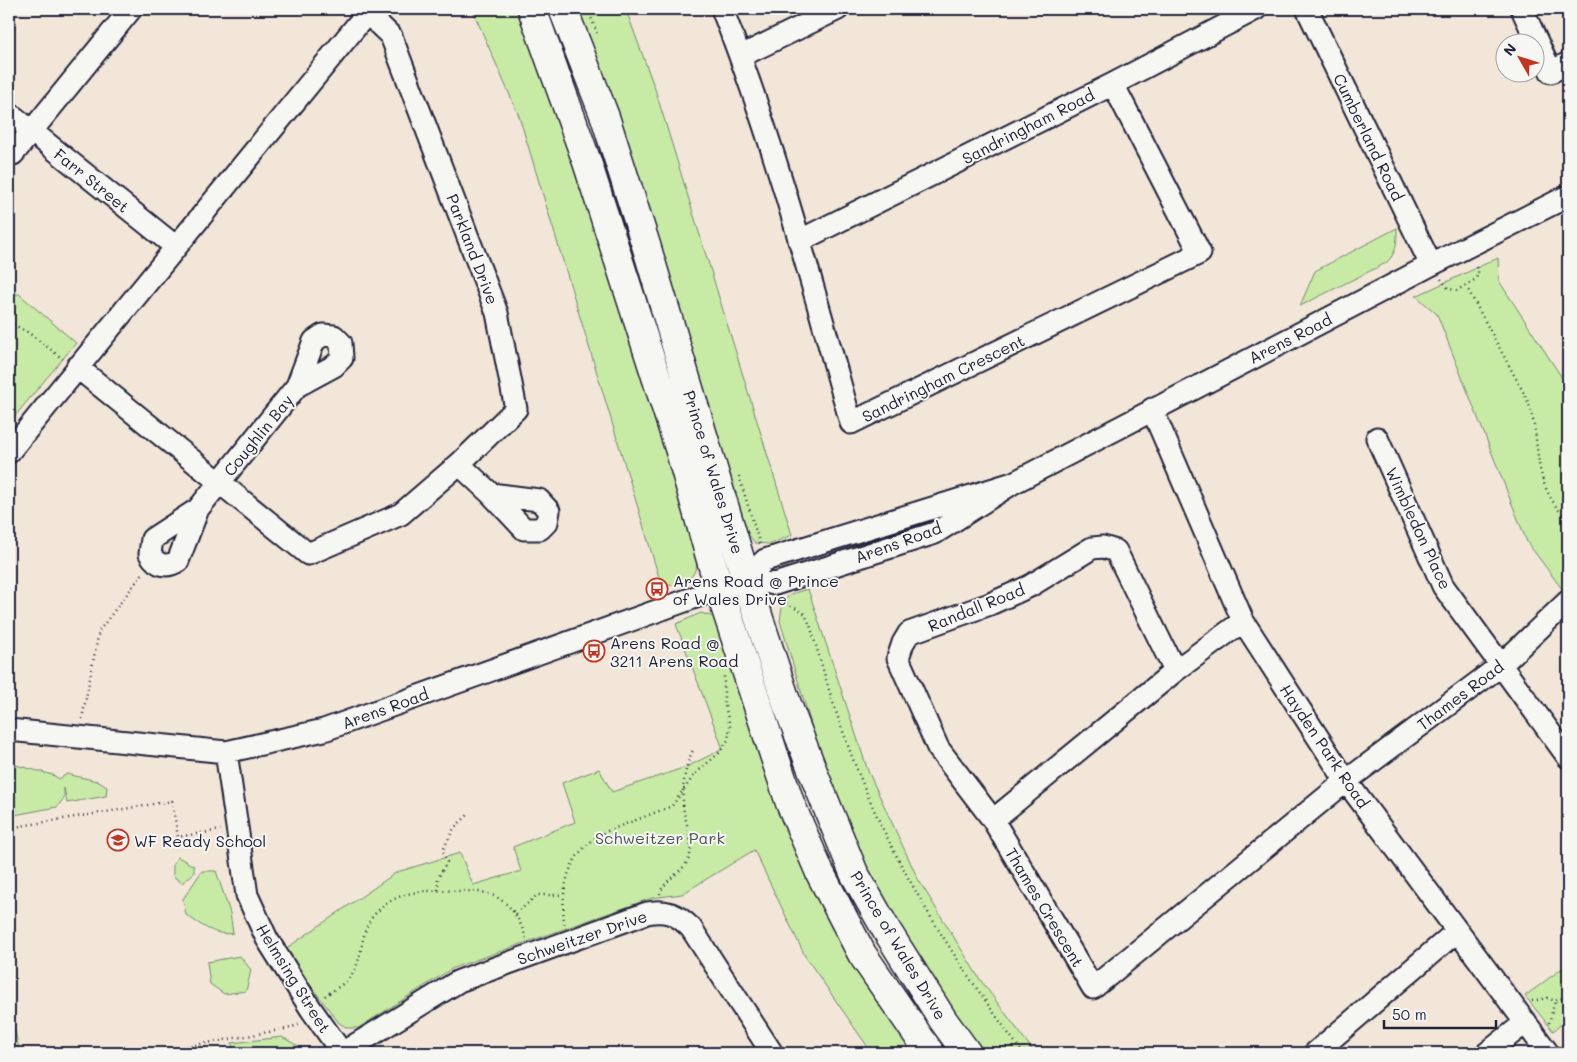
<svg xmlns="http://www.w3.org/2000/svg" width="1577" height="1062" font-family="Mali,sans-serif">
	<rect width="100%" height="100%" fill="#f1e6d7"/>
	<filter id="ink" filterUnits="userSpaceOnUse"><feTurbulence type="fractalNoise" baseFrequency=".02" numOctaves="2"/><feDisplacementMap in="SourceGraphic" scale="10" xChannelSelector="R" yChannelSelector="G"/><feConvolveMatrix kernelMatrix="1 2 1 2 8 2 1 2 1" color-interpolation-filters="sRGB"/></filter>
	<g filter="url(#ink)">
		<path fill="#c7eba5" stroke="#748670" d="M 472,9 L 519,9 L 575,157 L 698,559 C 694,583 684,582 662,587 L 519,116 Z
			M 573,9 L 625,9 L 629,18 L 655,89 L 792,535 L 770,544 L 755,543 L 748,534 Z
			M 1397,228 C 1397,243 1397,253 1386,263 L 1300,306 L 1315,271 Z
			M 1498,258 L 1499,281 L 1568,387 L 1568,597 L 1527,542 L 1437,314 L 1416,296 Z
			M 9,294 L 19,294 L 76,343 L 9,423 Z
			M 808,589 L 868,771 L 918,879 L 979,978 L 1035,1053 L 980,1053 L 877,896 L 824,775 L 817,744 L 780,621 C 783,597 785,595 808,589 Z
			M 701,613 L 714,617 L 720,623 L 752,733 L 812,878 L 916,1053 L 872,1053 L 805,956 L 754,850 L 682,894 L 652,898 L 453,968 L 358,1028 L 348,1028 L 339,1023 L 284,950 L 397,872 L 460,853 L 473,885 L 521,871 L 513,847 L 575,822 L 562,783 L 599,769 L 612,792 L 686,767 L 723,749 L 676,624 Z
			M 9,747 L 14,748 L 12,764 L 53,775 L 59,779 L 67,774 L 97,781 L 107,787 L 106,796 L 67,803 L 64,788 L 64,798 L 57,807 L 9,816 Z
			M 178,857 L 194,866 L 194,873 L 182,883 L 173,876 L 173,864 Z
			M 202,871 L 216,871 L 230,913 L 233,933 C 216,937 200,924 186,915 L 183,899 Z
			M 240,956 L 251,970 L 246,991 L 224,994 L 210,984 L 207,962 Z
			M 1568,964 L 1568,1019 L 1553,1031 L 1525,996 Z
			M 9,1006 L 20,1053 L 9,1053 Z
			M 282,1037 L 311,1053 L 233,1053 L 232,1043 Z"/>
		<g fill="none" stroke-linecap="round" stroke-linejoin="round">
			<g stroke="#22223b" stroke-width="25">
				<path id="minor" d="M 722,9 C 775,143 812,284 851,423 L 1200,253 L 1113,84
					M 1307,9 L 1431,265
					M 1522,9 L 1551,72 L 1568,63
					M 741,56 L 838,9
					M 9,113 L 176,247
					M 13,154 L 131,9
					M 799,241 L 1113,84 L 1256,9
					M 323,335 L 334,336 L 341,343 L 342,358 L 334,366 L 297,386 L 314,341 Z
					M 1152,409 L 1243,621 L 1346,781 L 1548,1053
					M 1377,438 L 1443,586 L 1568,757
					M 9,452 L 367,13 L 391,36 L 497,313 L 516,409 L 459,464 L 401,514 L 308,554 L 77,367
					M 459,464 L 491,494
					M 491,494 L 539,500 L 549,511 L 547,522 L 540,529 L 524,529 Z
					M 198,509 L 178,561 C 167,568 157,566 150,554 L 152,539 Z
					M 198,509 L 297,386
					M 746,579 L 775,584 L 935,533 L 1013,483 L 1431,265 L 1568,196
					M 1243,621 L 1175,671 L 993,820 L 1093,988 L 1346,781 L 1500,666 L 1568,601
					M 9,730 L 226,752 L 324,730 L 746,579 L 765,560 L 1013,483
					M 226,752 L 247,895 L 267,939 L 311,1009 L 342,1053
					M 993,820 L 938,748 L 898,658 L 903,643 L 909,633 L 990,604 L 1030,586 L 1092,548 L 1103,547 L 1116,551 L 1175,671
					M 342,1053 L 459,981 L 647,913 C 666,909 677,914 691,928 L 772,1053
					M 1315,1053 L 1457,931
					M 1487,1053 L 1526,1022"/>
			</g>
			<g stroke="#22223b" stroke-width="31">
				<path id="major" d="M 532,9 L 587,162 L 679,448 L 719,588 L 790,803 L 820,873 L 862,954 L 930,1053
					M 563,9 L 605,117 L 646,245 L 746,579 L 787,704 L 817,782 L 854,873 L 887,931 L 943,1020 L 967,1053"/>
			</g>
			<path stroke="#22223b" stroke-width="2.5" stroke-dasharray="1 4" stroke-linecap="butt" d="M 588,9 L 597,33
				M 1441,279 L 1448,288 L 1456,291 L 1476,279 L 1478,272 L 1475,264
				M 1466,286 L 1527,399 C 1545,449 1527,477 1568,521
				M 9,322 L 29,333 L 63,359
				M 739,476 L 760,545
				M 782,601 L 804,613 L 810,625 C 821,662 831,700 845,737 C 885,853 951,956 1023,1053
				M 82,719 L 99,631 L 143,573
				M 9,828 L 172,801 L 178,837 L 221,830
				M 438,890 L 438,878 L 447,862 L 443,850 L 454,828 L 469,814
				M 660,894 C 664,878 686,872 690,855 C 693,842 687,826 684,813 C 681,793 684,768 693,750
				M 516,914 L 537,895 L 562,895
				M 564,924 C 561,885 568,852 605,832 L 672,806 L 695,774 L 719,753 L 728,740 L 730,726 L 724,702 L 724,674
				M 325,996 C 333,990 343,985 349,978 C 365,961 358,933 374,915 C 397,889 426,890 458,891 C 471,891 486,891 498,898 C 514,908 520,921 526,938
				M 1532,1001 L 1547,998 L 1555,1001 L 1568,996
				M 1549,1023 L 1555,1001
				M 9,1051 L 17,1053
				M 151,1053 L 291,1028 L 301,1022"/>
			<use href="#minor" stroke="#f6f6f2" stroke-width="21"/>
			<use href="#major" stroke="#f6f6f2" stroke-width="28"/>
		</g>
	</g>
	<defs>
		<g id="bus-ring" transform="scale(1.125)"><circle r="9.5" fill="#f6f6f2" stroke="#c8321e" stroke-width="1.5"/><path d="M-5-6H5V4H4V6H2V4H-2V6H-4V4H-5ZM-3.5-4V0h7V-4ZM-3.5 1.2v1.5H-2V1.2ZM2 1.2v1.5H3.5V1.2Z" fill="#c8321e"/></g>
		<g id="school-ring" transform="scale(1.125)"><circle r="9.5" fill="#f6f6f2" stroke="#c8321e" stroke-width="1.5"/><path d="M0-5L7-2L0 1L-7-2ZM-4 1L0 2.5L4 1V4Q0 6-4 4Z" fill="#c8321e"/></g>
	</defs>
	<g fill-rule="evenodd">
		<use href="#bus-ring" x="657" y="589"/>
		<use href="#bus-ring" x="594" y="651"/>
		<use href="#school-ring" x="118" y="840"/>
	</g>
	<g text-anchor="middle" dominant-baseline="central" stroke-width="4" stroke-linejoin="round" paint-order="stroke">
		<g font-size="16" fill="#22223b" stroke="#f6f6f2">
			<text transform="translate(1028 126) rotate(-27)">Sandringham Road</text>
			<text transform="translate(1369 137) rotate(64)">Cumberland Road</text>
			<text transform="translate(92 180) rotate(39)">Farr Street</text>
			<text transform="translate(473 249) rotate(69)">Parkland Drive</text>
			<text transform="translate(1290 338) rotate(-27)">Arens Road</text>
			<text transform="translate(943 378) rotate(-26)">Sandringham Crescent</text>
			<text transform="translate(258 435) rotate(-51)">Coughlin Bay</text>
			<text transform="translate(714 472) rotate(73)">Prince of Wales Drive</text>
			<text transform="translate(1419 528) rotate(65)">Wimbledon Place</text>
			<text transform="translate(898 542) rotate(-20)">Arens Road</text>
			<text transform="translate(976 607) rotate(-22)">Randall Road</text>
			<text transform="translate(1460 695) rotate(-37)">Thames Road</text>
			<text transform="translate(385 708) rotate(-20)">Arens Road</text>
			<text transform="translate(1325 746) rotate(56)">Hayden Park Road</text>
			<text transform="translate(1045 907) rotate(59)">Thames Crescent</text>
			<text transform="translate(582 937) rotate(-19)">Schweitzer Drive</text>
			<text transform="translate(899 945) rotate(59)">Prince of Wales Drive</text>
			<text transform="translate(294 978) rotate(58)">Helmsing Street</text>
		</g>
		<g font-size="16" fill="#22223b" stroke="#f6f6f2" text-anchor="start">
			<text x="673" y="580">Arens Road @ Prince<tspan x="673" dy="18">of Wales Drive</tspan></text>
			<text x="610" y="642">Arens Road @<tspan x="610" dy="18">3211 Arens Road</tspan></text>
			<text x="134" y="840">WF Ready School</text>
		</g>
		<g font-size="16" fill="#4b5456" stroke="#f6f6f2">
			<text x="660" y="837">Schweitzer Park</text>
		</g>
	</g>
	<rect width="1577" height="1062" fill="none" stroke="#f6f6f2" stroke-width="30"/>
	<rect x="15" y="15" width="1547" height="1032" fill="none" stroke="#22223b" stroke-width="2" filter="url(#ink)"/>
	<g transform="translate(1520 58) rotate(309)"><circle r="24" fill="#f6f6f2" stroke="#a1a1a9"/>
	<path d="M0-4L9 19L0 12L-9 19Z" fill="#c8321e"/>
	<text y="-8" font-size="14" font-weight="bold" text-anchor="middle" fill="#22223b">N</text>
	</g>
	<path d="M1384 1020v8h112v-8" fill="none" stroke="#22223b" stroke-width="2.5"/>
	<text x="1392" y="1020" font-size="15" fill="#22223b" stroke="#f6f6f2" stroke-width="4" paint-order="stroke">50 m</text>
</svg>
